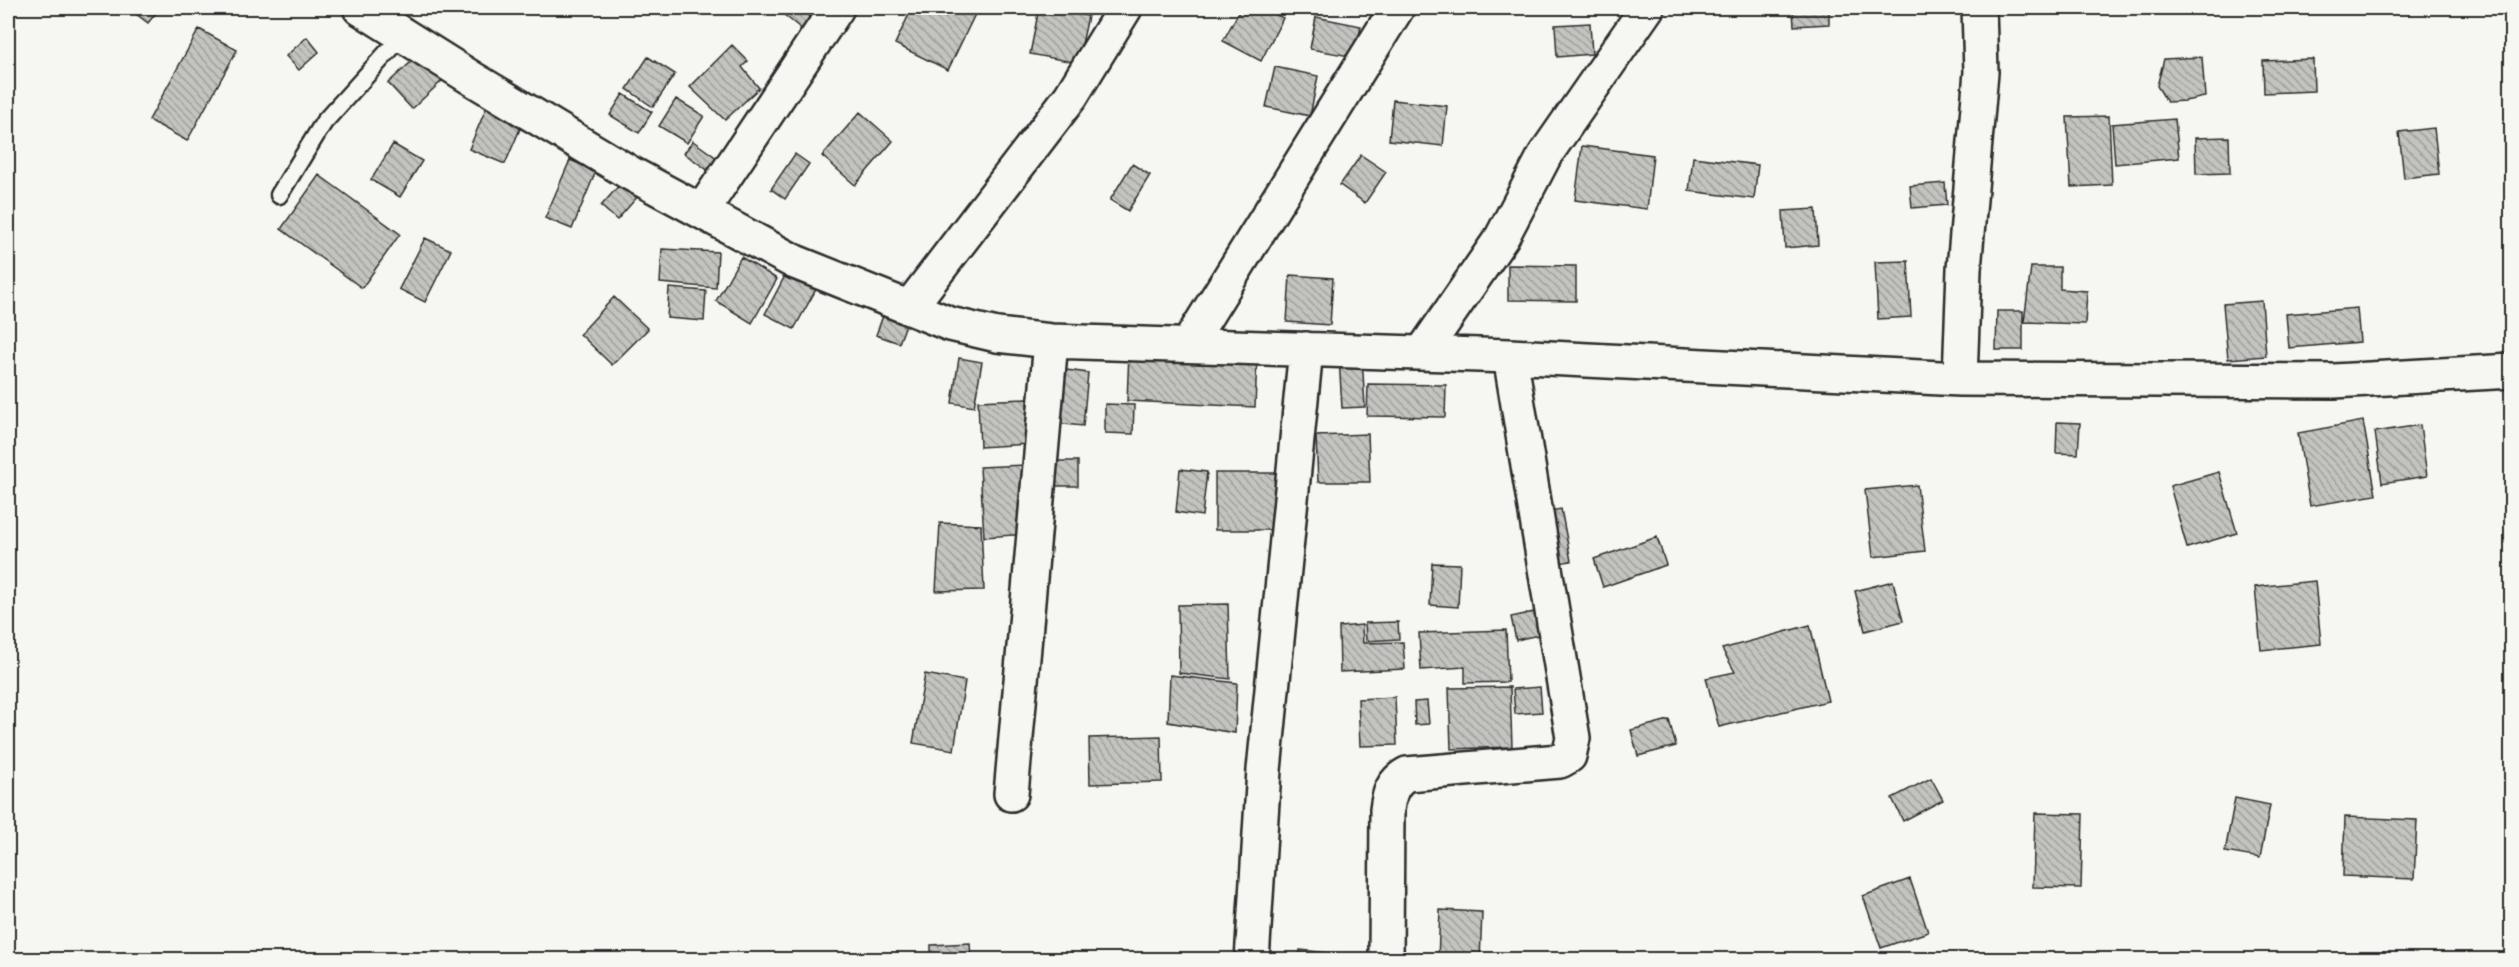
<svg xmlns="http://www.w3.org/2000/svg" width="2519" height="967" font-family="Kalam,sans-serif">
	<defs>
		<pattern id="building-back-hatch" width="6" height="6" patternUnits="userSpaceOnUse" patternTransform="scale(1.5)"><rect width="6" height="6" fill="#c3c3c0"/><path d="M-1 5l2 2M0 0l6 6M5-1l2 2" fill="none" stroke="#9f9f9c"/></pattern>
	</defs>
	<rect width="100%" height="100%" fill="#f6f6f2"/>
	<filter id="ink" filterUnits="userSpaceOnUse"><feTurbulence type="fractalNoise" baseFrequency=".0167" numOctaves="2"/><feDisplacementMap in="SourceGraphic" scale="12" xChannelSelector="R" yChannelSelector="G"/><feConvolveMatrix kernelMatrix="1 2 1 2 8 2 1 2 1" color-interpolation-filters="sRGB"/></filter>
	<g filter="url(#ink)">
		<path fill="url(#building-back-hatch)" stroke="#2b2b2b" stroke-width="1.5" d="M 128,8 L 160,8 L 148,23 Z
			M 788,8 L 832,8 L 810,36 L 783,14 Z
			M 912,8 L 978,8 L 948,70 L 895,44 Z
			M 1039,8 L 1088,16 L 1078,63 L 1030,54 Z
			M 1241,8 L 1263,8 L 1283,18 L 1261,61 L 1223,41 Z
			M 1773,8 L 1829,8 L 1829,24 L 1794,26 L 1793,11 L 1773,11 Z
			M 1316,17 L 1361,26 L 1355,57 L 1310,49 Z
			M 1590,23 L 1592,54 L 1557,57 L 1555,25 Z
			M 199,29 L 237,50 L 187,141 L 149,120 Z
			M 307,37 L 319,52 L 299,70 L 286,56 Z
			M 732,45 L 748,61 L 742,67 L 759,88 L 725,120 L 690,87 Z
			M 423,51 L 446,77 L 412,109 L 388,83 Z
			M 648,57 L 675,74 L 653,107 L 627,89 Z
			M 2202,57 L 2205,97 L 2185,101 L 2167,102 L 2157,86 L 2164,59 Z
			M 2313,59 L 2314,91 L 2264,93 L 2263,61 Z
			M 1275,67 L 1318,76 L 1310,116 L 1266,107 Z
			M 623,94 L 652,112 L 639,133 L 610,115 Z
			M 490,99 L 526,115 L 505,164 L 469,149 Z
			M 676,99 L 704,116 L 687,143 L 659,126 Z
			M 1393,100 L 1447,106 L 1443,146 L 1389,140 Z
			M 860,112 L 893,141 L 855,185 L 822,156 Z
			M 2109,116 L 2112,185 L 2071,187 L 2067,117 Z
			M 2175,119 L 2179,158 L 2115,164 L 2112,124 Z
			M 2434,128 L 2439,174 L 2404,178 L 2399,132 Z
			M 2229,137 L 2230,173 L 2196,174 L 2195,138 Z
			M 693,141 L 721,161 L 713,174 L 684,153 Z
			M 393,144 L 422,161 L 400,197 L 371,180 Z
			M 1582,146 L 1653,155 L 1647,209 L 1575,200 Z
			M 795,154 L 809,164 L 785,199 L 771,189 Z
			M 1361,155 L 1386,172 L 1365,203 L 1340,185 Z
			M 1693,157 L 1758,165 L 1754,199 L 1689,191 Z
			M 570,160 L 596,171 L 572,229 L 545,218 Z
			M 1132,164 L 1150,175 L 1128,211 L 1110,200 Z
			M 630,173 L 646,187 L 617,220 L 601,206 Z
			M 319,175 L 400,234 L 362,288 L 281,229 Z
			M 1945,183 L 1947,205 L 1912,208 L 1910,186 Z
			M 1816,209 L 1818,245 L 1785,248 L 1783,211 Z
			M 425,238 L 451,250 L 425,302 L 399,289 Z
			M 662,249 L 718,252 L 716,288 L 660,283 Z
			M 741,257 L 777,279 L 752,323 L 716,301 Z
			M 1908,261 L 1911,317 L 1878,319 L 1875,262 Z
			M 1508,265 L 1576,266 L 1576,301 L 1508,300 Z
			M 2031,267 L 2060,267 L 2060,289 L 2087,291 L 2085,324 L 2024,322 Z
			M 789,268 L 819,284 L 794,329 L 765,314 Z
			M 1290,275 L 1333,278 L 1330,325 L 1287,322 Z
			M 669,288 L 706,291 L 704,321 L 667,318 Z
			M 614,297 L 648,329 L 612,365 L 580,334 Z
			M 2262,301 L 2266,356 L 2228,359 L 2223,304 Z
			M 2357,308 L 2360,342 L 2289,348 L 2286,314 Z
			M 1997,311 L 2023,311 L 2023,350 L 1996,350 Z
			M 884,313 L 907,322 L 899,343 L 876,335 Z
			M 1129,352 L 1257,358 L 1255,407 L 1127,401 Z
			M 1362,356 L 1365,407 L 1342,408 L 1339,357 Z
			M 959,358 L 982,362 L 974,407 L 952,403 Z
			M 1059,369 L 1088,373 L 1083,426 L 1054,423 Z
			M 1368,384 L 1446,385 L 1445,417 L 1367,416 Z
			M 1027,399 L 1030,444 L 980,447 L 978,401 Z
			M 1105,404 L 1134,405 L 1133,434 L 1105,433 Z
			M 2363,421 L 2376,495 L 2310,506 L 2298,433 Z
			M 2057,422 L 2080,423 L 2078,454 L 2056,453 Z
			M 2420,425 L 2427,476 L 2382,483 L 2375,432 Z
			M 1368,434 L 1370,482 L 1318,482 L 1316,436 Z
			M 1049,461 L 1078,461 L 1078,486 L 1049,486 Z
			M 1026,465 L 1029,534 L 984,537 L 980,467 Z
			M 1180,469 L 1207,472 L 1202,516 L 1176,512 Z
			M 2219,472 L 2237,533 L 2187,548 L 2170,486 Z
			M 1215,473 L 1281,473 L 1281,530 L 1215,530 Z
			M 1917,485 L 1925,551 L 1873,557 L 1865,490 Z
			M 1561,509 L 1571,561 L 1548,565 L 1539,513 Z
			M 940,523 L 981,525 L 984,590 L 936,591 Z
			M 1657,537 L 1666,565 L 1603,587 L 1594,559 Z
			M 1432,563 L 1460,564 L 1458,607 L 1430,605 Z
			M 1893,581 L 1903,621 L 1865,631 L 1855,591 Z
			M 2315,581 L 2321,644 L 2261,650 L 2255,587 Z
			M 1228,604 L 1230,679 L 1179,673 L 1178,605 Z
			M 1543,610 L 1548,633 L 1516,640 L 1511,617 Z
			M 1398,622 L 1399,639 L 1366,641 L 1365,623 Z
			M 1362,625 L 1363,643 L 1403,642 L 1405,669 L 1340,672 L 1339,627 Z
			M 1810,625 L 1828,701 L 1719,727 L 1706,678 L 1735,672 L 1722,649 Z
			M 1506,630 L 1508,682 L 1465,683 L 1465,667 L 1421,670 L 1419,633 Z
			M 925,674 L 965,681 L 954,750 L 913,743 Z
			M 1170,675 L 1237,683 L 1235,733 L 1168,722 Z
			M 1510,687 L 1512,747 L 1451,749 L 1449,688 Z
			M 1540,687 L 1542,712 L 1515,714 L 1513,689 Z
			M 1395,697 L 1397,745 L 1360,746 L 1358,699 Z
			M 1427,701 L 1429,724 L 1415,725 L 1414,702 Z
			M 1669,720 L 1676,746 L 1638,756 L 1631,730 Z
			M 1161,736 L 1162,782 L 1090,784 L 1089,738 Z
			M 1931,778 L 1943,800 L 1903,821 L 1892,798 Z
			M 2235,798 L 2270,805 L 2260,858 L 2225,852 Z
			M 2035,813 L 2083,814 L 2081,888 L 2033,887 Z
			M 2345,817 L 2417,820 L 2414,879 L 2343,876 Z
			M 1910,879 L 1928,932 L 1881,948 L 1863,896 Z
			M 1440,910 L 1482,912 L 1480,960 L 1438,960 Z
			M 970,943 L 971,960 L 931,960 L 931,945 Z
			M 1300,950 L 1356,956 L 1356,960 L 1299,960 Z"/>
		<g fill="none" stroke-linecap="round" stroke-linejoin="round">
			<g stroke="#2b2b2b" stroke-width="21">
				<path id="service" d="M 279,195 L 324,122 L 403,35"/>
			</g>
			<g stroke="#2b2b2b" stroke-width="38">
				<path id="minor" d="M 360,8 L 473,79 L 630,173 L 795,262 L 950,324 L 997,335 L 1051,341 L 1510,356 L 1960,379 L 2334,381 L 2512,371
					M 702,211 L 837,8
					M 909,308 L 1071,96 L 1125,8
					M 1188,345 L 1397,8
					M 1422,353 L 1502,237 L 1545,155 L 1647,8
					M 1960,379 L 1964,269 L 1981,72 L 1979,8
					M 1011,794 L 1051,341
					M 1252,960 L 1264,770 L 1306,349
					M 1386,960 L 1387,810 C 1389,794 1392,782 1407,774 L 1560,761 L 1569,756 L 1573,738 L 1510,356"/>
			</g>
			<use href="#service" stroke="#f6f6f2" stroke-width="16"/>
			<use href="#minor" stroke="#f6f6f2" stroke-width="33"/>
		</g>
	</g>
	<rect width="2519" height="967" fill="none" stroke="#f6f6f2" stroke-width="30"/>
	<rect x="15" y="15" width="2489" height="937" fill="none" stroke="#2b2b2b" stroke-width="2" filter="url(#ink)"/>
</svg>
